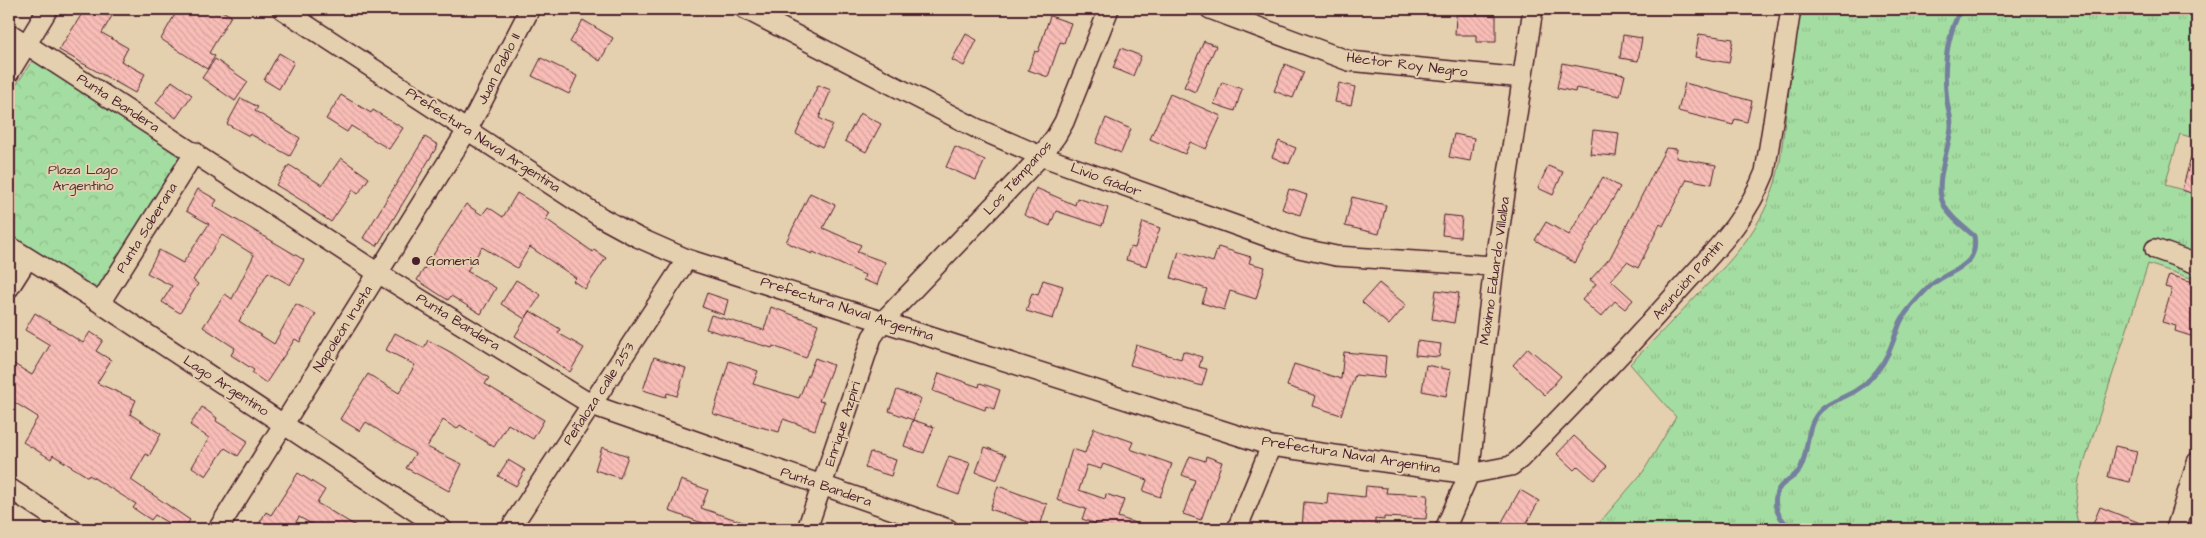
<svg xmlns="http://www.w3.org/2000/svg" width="2206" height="538" font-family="'Architects Daughter',sans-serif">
	<defs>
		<pattern id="grass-tufts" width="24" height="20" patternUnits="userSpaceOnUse" patternTransform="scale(1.25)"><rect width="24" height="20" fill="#a4dda1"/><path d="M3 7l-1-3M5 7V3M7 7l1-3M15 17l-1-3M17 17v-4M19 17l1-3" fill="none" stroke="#8fbd8b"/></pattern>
		<pattern id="park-crowns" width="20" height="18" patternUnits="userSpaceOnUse" patternTransform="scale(1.25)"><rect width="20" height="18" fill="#a4dda1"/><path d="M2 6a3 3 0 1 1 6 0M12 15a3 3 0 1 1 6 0" fill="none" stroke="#8fbd8b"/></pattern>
		<pattern id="building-back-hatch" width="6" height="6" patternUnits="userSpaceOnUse" patternTransform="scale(1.25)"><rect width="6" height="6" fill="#f8bdb6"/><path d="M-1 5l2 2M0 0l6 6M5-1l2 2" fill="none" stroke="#d6a29d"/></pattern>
	</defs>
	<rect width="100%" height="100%" fill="#e4cfae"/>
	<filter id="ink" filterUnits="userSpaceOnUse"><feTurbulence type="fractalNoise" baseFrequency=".02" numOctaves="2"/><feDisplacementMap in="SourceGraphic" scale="10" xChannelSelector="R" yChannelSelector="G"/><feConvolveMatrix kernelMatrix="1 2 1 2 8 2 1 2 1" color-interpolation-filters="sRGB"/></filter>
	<g filter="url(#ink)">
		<path fill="url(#grass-tufts)" stroke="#777e66" d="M 1799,9 L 2197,9 L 2197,139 L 2180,134 L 2165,185 L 2197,194 L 2197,280 L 2148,264 L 2079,479 L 2075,509 L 2079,529 L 1594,529 L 1643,472 L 1676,417 L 1630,364 C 1653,341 1675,318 1697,295 C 1738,254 1769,221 1780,162 Z"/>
		<path fill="url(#park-crowns)" stroke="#777e66" d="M 34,58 L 183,156 L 98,294 L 9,235 L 9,96 Z"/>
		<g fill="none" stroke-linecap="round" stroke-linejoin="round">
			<path stroke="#74809e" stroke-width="5" d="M 1791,529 C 1782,520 1773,511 1776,496 C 1778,482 1794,480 1800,469 C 1810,451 1804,425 1822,409 C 1833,400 1847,397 1858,389 C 1865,385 1872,377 1877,371 C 1889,357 1893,340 1900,323 C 1905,311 1919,297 1928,288 C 1946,269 1980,270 1974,236 C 1963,226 1949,217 1943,203 C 1934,183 1949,149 1951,128 C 1952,119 1948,110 1947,101 C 1943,70 1946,37 1961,9"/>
		</g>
		<path fill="url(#building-back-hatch)" stroke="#4a1f2b" d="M 85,9 L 116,9 L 102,33 L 128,48 L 121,61 L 145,74 L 135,93 L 59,50 Z
			M 178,9 L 219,9 L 231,16 L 209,53 L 215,56 L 207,69 L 161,39 Z
			M 1456,15 L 1496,15 L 1496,42 L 1476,42 L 1476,35 L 1455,35 Z
			M 1050,16 L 1071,23 L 1064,43 L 1060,42 L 1048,77 L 1028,70 L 1035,51 L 1038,52 Z
			M 583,20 L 613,38 L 600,61 L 570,42 Z
			M 966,34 L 977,40 L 964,66 L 952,60 Z
			M 1699,34 L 1733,39 L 1729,63 L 1695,57 Z
			M 1623,35 L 1642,38 L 1638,61 L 1620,58 Z
			M 1204,41 L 1216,46 L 1195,92 L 1184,87 Z
			M 1121,48 L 1141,56 L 1133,76 L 1113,68 Z
			M 279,53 L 294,62 L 279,89 L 264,80 Z
			M 541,58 L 577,76 L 569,94 L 532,76 Z
			M 215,59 L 248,82 L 235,101 L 202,78 Z
			M 1562,63 L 1625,75 L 1620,96 L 1576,88 L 1575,92 L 1557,88 Z
			M 1285,64 L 1304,72 L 1293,98 L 1274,91 Z
			M 172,81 L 192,95 L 176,118 L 156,103 Z
			M 1222,82 L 1242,89 L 1235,111 L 1214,104 Z
			M 1339,83 L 1355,87 L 1351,105 L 1335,102 Z
			M 1685,83 L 1752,101 L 1747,122 L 1735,119 L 1733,125 L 1678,111 Z
			M 818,85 L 831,90 L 819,118 L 833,125 L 822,147 L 796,134 Z
			M 1170,94 L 1221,116 L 1206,149 L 1190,142 L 1185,154 L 1150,139 Z
			M 341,95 L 371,113 L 373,110 L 403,128 L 389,149 L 351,126 L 347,132 L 326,119 Z
			M 241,98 L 258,107 L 255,111 L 300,138 L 290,156 L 250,134 L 249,136 L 227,124 Z
			M 860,113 L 881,124 L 866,152 L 845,141 Z
			M 1106,118 L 1131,129 L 1121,153 L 1096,143 Z
			M 1593,130 L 1619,133 L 1616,156 L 1590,154 Z
			M 1454,134 L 1474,138 L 1470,161 L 1449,157 Z
			M 425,137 L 438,145 L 377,246 L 363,238 Z
			M 1279,141 L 1296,148 L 1289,164 L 1272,157 Z
			M 955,147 L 985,160 L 976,180 L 946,167 Z
			M 1666,148 L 1677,149 L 1676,158 L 1716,165 L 1712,184 L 1687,179 L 1663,226 L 1660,224 L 1638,268 L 1627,262 L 1611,280 L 1633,300 L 1625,309 L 1615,301 L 1601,317 L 1582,300 L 1596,284 L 1590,280 L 1610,258 Z
			M 2193,150 L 2197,151 L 2197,195 L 2182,190 Z
			M 341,158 L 369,178 L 358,194 L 353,190 L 331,222 L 308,206 L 309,205 L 276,185 L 289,165 L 322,185 Z
			M 1548,166 L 1563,172 L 1553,195 L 1538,188 Z
			M 1603,177 L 1620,187 L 1575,263 L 1535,240 L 1546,222 L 1569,235 Z
			M 1036,188 L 1075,205 L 1077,198 L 1108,208 L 1102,226 L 1056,211 L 1050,226 L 1024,215 Z
			M 198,189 L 217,200 L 213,206 L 304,260 L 290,285 L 268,272 L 239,321 L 274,344 L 296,304 L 316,314 L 300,342 L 295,339 L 266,383 L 252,373 L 254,370 L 231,355 L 235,348 L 203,327 L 225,294 L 232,299 L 254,255 L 222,235 L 193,280 L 198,284 L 180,313 L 162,302 L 172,286 L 147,273 L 159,250 L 183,263 L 209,224 L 186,211 Z
			M 1289,189 L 1307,195 L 1300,215 L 1282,209 Z
			M 517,193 L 550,213 L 546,219 L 593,252 L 594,250 L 606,258 L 585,289 L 573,281 L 576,278 L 530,247 L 517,268 L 482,247 L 467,271 L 496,288 L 481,314 L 451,296 L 448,300 L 417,280 L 466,204 L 482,215 L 488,207 L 503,217 Z
			M 810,193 L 835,205 L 823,228 L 861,245 L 857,252 L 885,262 L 877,285 L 863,280 L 865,275 L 813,252 L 812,254 L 786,242 Z
			M 1352,197 L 1386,205 L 1379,234 L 1345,226 Z
			M 1444,215 L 1462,217 L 1460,237 L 1442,235 Z
			M 1143,222 L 1160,228 L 1147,266 L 1126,260 L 1130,247 L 1135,248 Z
			M 1218,247 L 1251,257 L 1249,263 L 1265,267 L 1256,299 L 1230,291 L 1224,310 L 1202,303 L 1207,289 L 1171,278 L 1179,251 L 1213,262 Z
			M 2169,275 L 2197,283 L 2197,338 L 2175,331 L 2176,326 L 2162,322 L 2172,289 L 2165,287 Z
			M 516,280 L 541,295 L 525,319 L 501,304 Z
			M 1043,280 L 1063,286 L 1053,319 L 1026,311 L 1032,293 L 1038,295 Z
			M 1379,283 L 1406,305 L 1389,325 L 1362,302 Z
			M 1436,290 L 1459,293 L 1454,323 L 1432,319 Z
			M 707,293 L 728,300 L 724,315 L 702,307 Z
			M 771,307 L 818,324 L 806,358 L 773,346 L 772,348 L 706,329 L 711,315 L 764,330 Z
			M 530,311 L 560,329 L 558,333 L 584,348 L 570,372 L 515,336 Z
			M 35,313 L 83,343 L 90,332 L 103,340 L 96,351 L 111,360 L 97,383 L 136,400 L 130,414 L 161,434 L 149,456 L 146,454 L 131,480 L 190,520 L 184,529 L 178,529 L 155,515 L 151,520 L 133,508 L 136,504 L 89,475 L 88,477 L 53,455 L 51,459 L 23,442 L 38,417 L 9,399 L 9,361 L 32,375 L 50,345 L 25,330 Z
			M 395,333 L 424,348 L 428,340 L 452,353 L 489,378 L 485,384 L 544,420 L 533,439 L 508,424 L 494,447 L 460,425 L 457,429 L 443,420 L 427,447 L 462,464 L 449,491 L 406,468 L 415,454 L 366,422 L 360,431 L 340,419 L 368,374 L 399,393 L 415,365 L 386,350 Z
			M 1417,341 L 1441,344 L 1439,357 L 1415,355 Z
			M 1136,345 L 1181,359 L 1183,351 L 1202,357 L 1199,367 L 1207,369 L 1202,386 L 1130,365 Z
			M 1528,348 L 1561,376 L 1545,395 L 1513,365 Z
			M 1344,352 L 1386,356 L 1384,378 L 1355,375 L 1341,415 L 1313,406 L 1316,396 L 1287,386 L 1294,364 L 1341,379 Z
			M 654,357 L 686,368 L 677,396 L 667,393 L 666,397 L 643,390 Z
			M 815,358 L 833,365 L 819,401 L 824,402 L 815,430 L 783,419 L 779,432 L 713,414 L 729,361 L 758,371 L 753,384 L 799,398 Z
			M 1426,365 L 1451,370 L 1446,396 L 1422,391 Z
			M 939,373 L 979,387 L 980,383 L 1000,390 L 994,409 L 986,406 L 985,410 L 933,391 Z
			M 897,390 L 921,399 L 913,420 L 889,411 Z
			M 202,407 L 217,418 L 216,421 L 248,441 L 238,456 L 225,448 L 206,476 L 192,467 L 209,438 L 190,425 Z
			M 913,420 L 934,427 L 924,453 L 904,446 Z
			M 1094,428 L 1133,442 L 1130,449 L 1172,464 L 1160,497 L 1143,491 L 1147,480 L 1103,464 L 1101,469 L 1087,465 L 1079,490 L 1105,499 L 1106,494 L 1124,500 L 1118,517 L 1147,527 L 1147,529 L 1110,529 L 1082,519 L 1086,509 L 1057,500 L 1072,449 L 1085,453 Z
			M 1574,436 L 1607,466 L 1594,480 L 1578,466 L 1574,470 L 1557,454 Z
			M 2115,446 L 2137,451 L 2130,482 L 2108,477 Z
			M 602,447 L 628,456 L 620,478 L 595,470 Z
			M 985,447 L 1006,455 L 997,480 L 976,472 Z
			M 870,452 L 896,460 L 891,476 L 865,468 Z
			M 949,456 L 970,463 L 959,495 L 937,487 Z
			M 1190,456 L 1205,461 L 1206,456 L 1222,462 L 1201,520 L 1183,514 L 1195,480 L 1182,475 Z
			M 508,460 L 525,470 L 516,486 L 498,476 Z
			M 298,473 L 325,490 L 317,503 L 361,529 L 321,529 L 299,517 L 293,527 L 297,529 L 256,529 L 266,512 L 271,515 Z
			M 681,480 L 708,490 L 701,508 L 757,527 L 756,529 L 719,529 L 669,511 Z
			M 998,486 L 1047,504 L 1040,526 L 990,509 Z
			M 1366,486 L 1387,488 L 1386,493 L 1428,495 L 1426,519 L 1384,517 L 1384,520 L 1375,519 L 1375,529 L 1302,529 L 1304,502 L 1327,504 L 1328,493 L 1365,497 Z
			M 1520,490 L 1539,501 L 1523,529 L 1498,529 Z
			M 2100,507 L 2155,529 L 2091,529 Z"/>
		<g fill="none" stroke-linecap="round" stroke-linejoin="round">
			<g stroke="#4a1f2b" stroke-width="22">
				<path id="minor" d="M 282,9 L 602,218 L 637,237 L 687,259 L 1271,446 L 1469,474 L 1511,466 L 1520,459 C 1575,403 1629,347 1681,288 C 1715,250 1746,221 1765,172 L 1791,9
					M 745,9 L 976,128 L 1041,156 L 1299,248 L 1336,256 L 1494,266
					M 1210,9 L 1349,61 L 1523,78
					M 9,33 L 378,273 L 592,405 L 948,529
					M 9,73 L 48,9
					M 9,246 L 100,303 L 442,529
					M 2155,249 L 2197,264
					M 9,288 L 28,258
					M 100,303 L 195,152
					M 9,488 L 72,529
					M 218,529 L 468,129 L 530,9
					M 510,529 L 687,259
					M 807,529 L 872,337 L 884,320 L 1041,156 L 1056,136 L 1064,122 L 1109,9
					M 1237,529 L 1271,446
					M 1445,529 L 1469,474 L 1494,266 L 1533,9
					M 2176,529 L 2197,462"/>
			</g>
			<use href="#minor" stroke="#e4cfae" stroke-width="19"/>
		</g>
	</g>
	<circle fill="#4a1f2b" stroke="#e4cfae" stroke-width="2" cx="416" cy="261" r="5"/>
	<g text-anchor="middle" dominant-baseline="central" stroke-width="4" stroke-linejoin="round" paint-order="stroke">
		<g font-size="14" fill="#4a1f2b" stroke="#e4cfae">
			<text transform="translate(1407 65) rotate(7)">Héctor Roy Negro</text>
			<text transform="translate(499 69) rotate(-63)">Juan Pablo II</text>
			<text transform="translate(118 103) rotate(33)">Punta Bandera</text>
			<text transform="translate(483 140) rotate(33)">Prefectura Naval Argentina</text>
			<text transform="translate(1018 178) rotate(-48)">Los Témpanos</text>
			<text transform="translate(1106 180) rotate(20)">Livio Gádor</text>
			<text transform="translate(147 228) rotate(-58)">Punta Soberana</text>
			<text transform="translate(1495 271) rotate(-82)">Máximo Eduardo Villalba</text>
			<text transform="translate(1688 280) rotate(-49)">Asunción Pantin</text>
			<text transform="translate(847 309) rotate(18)">Prefectura Naval Argentina</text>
			<text transform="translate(458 322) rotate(32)">Punta Bandera</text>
			<text transform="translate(343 329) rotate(-58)">Napoleón Irusta</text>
			<text transform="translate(226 386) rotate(33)">Lago Argentino</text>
			<text transform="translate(599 394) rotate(-57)">Peñaloza calle 253</text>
			<text transform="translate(843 424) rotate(-72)">Enrique Azpiri</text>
			<text transform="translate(1351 455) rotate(9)">Prefectura Naval Argentina</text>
			<text transform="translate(826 487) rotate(19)">Punta Bandera</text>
		</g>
		<g font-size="14" fill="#533237" stroke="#e4cfae">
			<text x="83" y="170">Plaza Lago<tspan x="83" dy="16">Argentino</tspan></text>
		</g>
		<g font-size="14" fill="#4a1f2b" stroke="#e4cfae" text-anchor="start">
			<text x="426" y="261">Gomeria</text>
		</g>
	</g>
	<rect width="2206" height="538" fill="none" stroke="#e4cfae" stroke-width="30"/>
	<rect x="15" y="15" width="2176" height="508" fill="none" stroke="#4a1f2b" stroke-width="2" filter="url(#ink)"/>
</svg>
